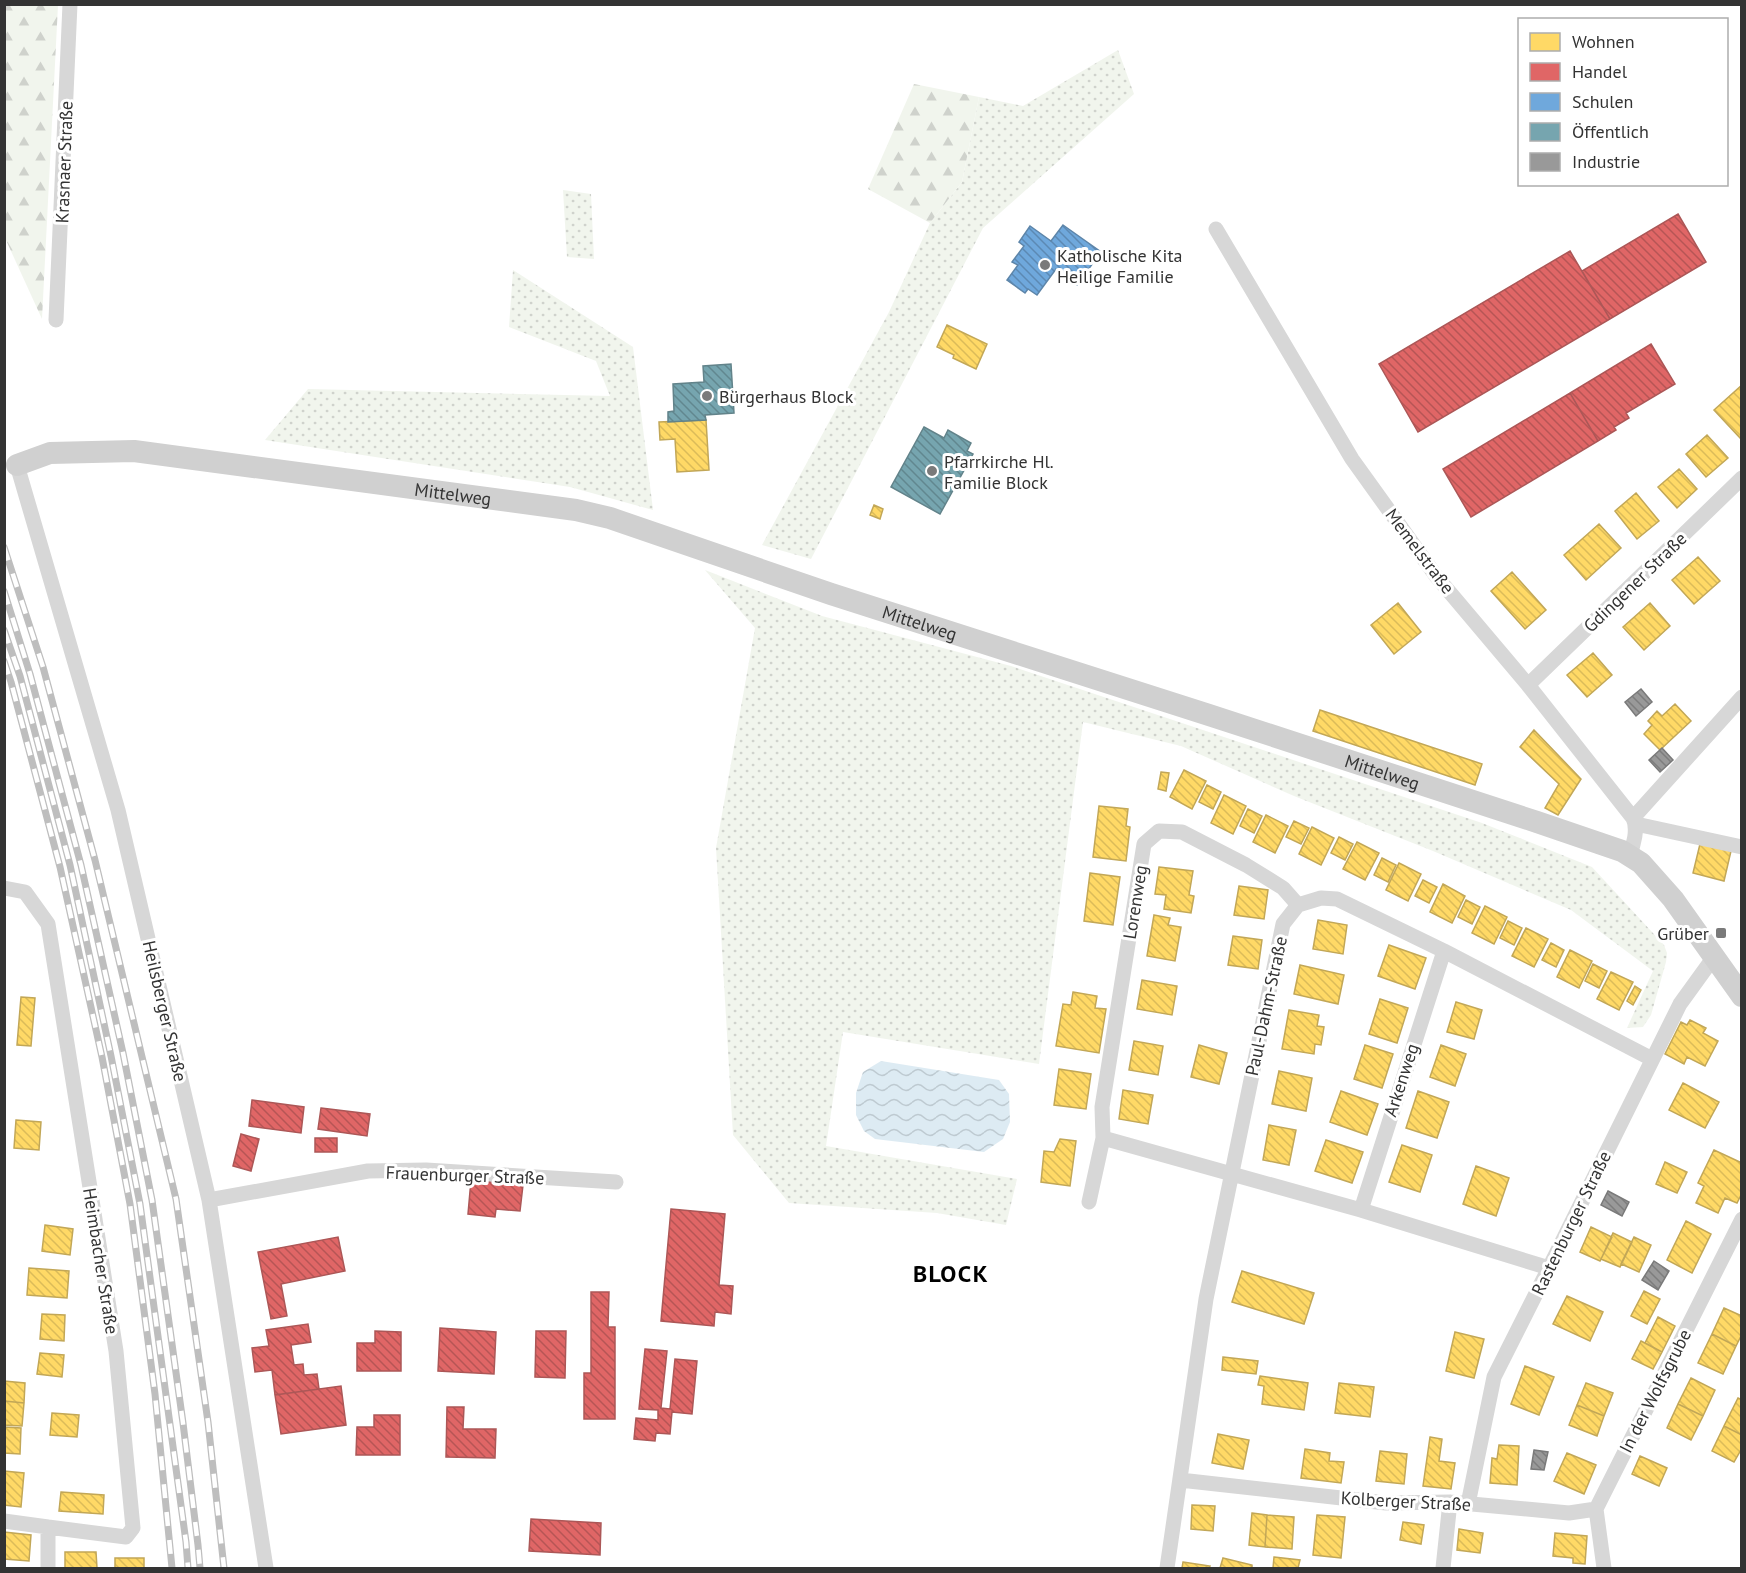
<svg xmlns="http://www.w3.org/2000/svg" width="1746" height="1573" font-family="'PT Sans',sans-serif">
	<defs>
		<pattern id="grass-dots" width="8" height="8" patternUnits="userSpaceOnUse" patternTransform="scale(1.5)"><rect width="8" height="8" fill="#f1f5ed"/><path d="M2 2h.1M6 6h.1" fill="none" stroke="#cfd2cc" stroke-width="1.8" stroke-linecap="round"/></pattern>
		<pattern id="forest-firs" width="22" height="20" patternUnits="userSpaceOnUse" patternTransform="scale(1.5)"><rect width="22" height="20" fill="#f1f5ed"/><path d="M5 1l3.5 6h-7zM16 11l3.5 6h-7z" fill="#cfd2cc"/></pattern>
		<pattern id="water-waves" width="16" height="10" patternUnits="userSpaceOnUse" patternTransform="scale(1.5)"><rect width="16" height="10" fill="#ddebf3"/><path d="M0 5q4-4 8 0t8 0" fill="none" stroke="#becad1"/></pattern>
		<pattern id="homes-back-hatch" width="6" height="6" patternUnits="userSpaceOnUse" patternTransform="scale(1.5)"><rect width="6" height="6" fill="#ffd966"/><path d="M-1 5l2 2M0 0l6 6M5-1l2 2" fill="none" stroke="#dbbb59"/></pattern>
		<pattern id="shops-back-hatch" width="6" height="6" patternUnits="userSpaceOnUse" patternTransform="scale(1.5)"><rect width="6" height="6" fill="#e06666"/><path d="M-1 5l2 2M0 0l6 6M5-1l2 2" fill="none" stroke="#b65555"/></pattern>
		<pattern id="schools-back-hatch" width="6" height="6" patternUnits="userSpaceOnUse" patternTransform="scale(1.5)"><rect width="6" height="6" fill="#6fa8dc"/><path d="M-1 5l2 2M0 0l6 6M5-1l2 2" fill="none" stroke="#5c89b3"/></pattern>
		<pattern id="public-back-hatch" width="6" height="6" patternUnits="userSpaceOnUse" patternTransform="scale(1.5)"><rect width="6" height="6" fill="#76a5af"/><path d="M-1 5l2 2M0 0l6 6M5-1l2 2" fill="none" stroke="#61878f"/></pattern>
		<pattern id="industry-back-hatch" width="6" height="6" patternUnits="userSpaceOnUse" patternTransform="scale(1.5)"><rect width="6" height="6" fill="#999"/><path d="M-1 5l2 2M0 0l6 6M5-1l2 2" fill="none" stroke="#7d7d7d"/></pattern>
	</defs>
	<rect width="100%" height="100%" fill="#fff"/>
	<path fill="url(#grass-dots)" d="M 1118,50 L 1134,94 L 983,228 L 811,559 L 762,545 L 889,312 L 930,223 L 962,182 L 979,97 L 1023,106 Z
		M 563,190 L 591,194 L 594,259 L 567,257 Z
		M 513,270 L 633,347 L 653,510 L 570,487 L 265,440 L 308,389 L 610,396 L 596,361 L 509,327 Z
		M 705,570 L 822,616 L 1011,666 L 1482,823 L 1592,867 L 1664,945 L 1667,953 L 1666,962 L 1651,1015 L 1643,1027 L 1627,1028 L 1653,971 L 1571,910 L 1433,851 L 1294,796 L 1181,746 L 1083,722 L 1039,1064 L 843,1032 L 826,1146 L 1017,1179 L 1006,1225 L 937,1213 L 789,1203 L 733,1135 L 716,848 L 755,628 Z"/>
	<path fill="url(#forest-firs)" d="M 4,5 L 58,5 L 42,319 L 5,238 Z
		M 914,84 L 979,97 L 962,182 L 930,223 L 868,189 Z"/>
	<path fill="url(#water-waves)" d="M 881,1061 L 999,1080 L 1009,1094 L 1010,1122 L 1003,1139 L 984,1152 L 875,1139 L 864,1131 L 856,1115 L 856,1093 L 863,1072 Z"/>
	<path fill="url(#homes-back-hatch)" stroke="#c2a757" stroke-width="1.5" d="M 947,325 L 987,344 L 976,369 L 953,358 L 954,355 L 937,347 Z
		M 1742,385 L 1742,440 L 1714,410 Z
		M 706,420 L 709,470 L 677,472 L 675,439 L 660,440 L 659,422 Z
		M 1707,435 L 1728,458 L 1706,477 L 1686,454 Z
		M 1679,469 L 1697,489 L 1677,508 L 1658,487 Z
		M 1636,493 L 1659,521 L 1637,539 L 1615,511 Z
		M 874,505 L 883,509 L 880,519 L 870,515 Z
		M 1599,524 L 1621,548 L 1586,580 L 1564,555 Z
		M 1698,557 L 1720,581 L 1694,604 L 1672,580 Z
		M 1512,572 L 1546,610 L 1525,629 L 1491,591 Z
		M 1398,603 L 1421,632 L 1394,654 L 1371,625 Z
		M 1650,603 L 1670,626 L 1644,650 L 1623,627 Z
		M 1593,653 L 1612,675 L 1587,697 L 1567,675 Z
		M 1675,704 L 1691,721 L 1660,750 L 1644,734 L 1652,725 L 1648,721 L 1657,711 L 1662,716 Z
		M 1320,710 L 1482,764 L 1475,785 L 1313,731 Z
		M 1534,730 L 1581,779 L 1558,815 L 1545,808 L 1559,784 L 1520,747 Z
		M 1184,770 L 1206,781 L 1192,809 L 1170,797 Z
		M 1161,772 L 1169,773 L 1166,791 L 1158,789 Z
		M 1207,785 L 1221,792 L 1213,809 L 1199,802 Z
		M 1224,795 L 1246,806 L 1233,834 L 1211,823 Z
		M 1099,806 L 1128,809 L 1126,826 L 1130,827 L 1126,861 L 1093,857 Z
		M 1248,809 L 1262,816 L 1254,833 L 1240,826 Z
		M 1266,815 L 1288,826 L 1275,853 L 1253,842 Z
		M 1294,821 L 1309,828 L 1301,844 L 1286,837 Z
		M 1312,827 L 1334,838 L 1321,865 L 1299,854 Z
		M 1339,837 L 1353,844 L 1345,860 L 1331,853 Z
		M 1357,842 L 1379,853 L 1365,880 L 1343,869 Z
		M 1700,844 L 1731,851 L 1724,881 L 1693,873 Z
		M 1382,858 L 1396,865 L 1388,882 L 1374,875 Z
		M 1399,863 L 1421,874 L 1408,901 L 1386,890 Z
		M 1159,867 L 1193,871 L 1189,895 L 1194,896 L 1191,913 L 1164,909 L 1166,895 L 1155,894 Z
		M 1090,873 L 1120,877 L 1113,925 L 1084,921 Z
		M 1423,880 L 1437,887 L 1429,903 L 1415,896 Z
		M 1443,884 L 1465,896 L 1452,923 L 1430,912 Z
		M 1239,886 L 1268,890 L 1264,919 L 1234,915 Z
		M 1466,900 L 1480,907 L 1472,924 L 1458,917 Z
		M 1485,906 L 1507,917 L 1494,944 L 1472,933 Z
		M 1154,915 L 1170,918 L 1168,925 L 1181,927 L 1175,961 L 1147,956 Z
		M 1318,920 L 1347,925 L 1343,954 L 1313,949 Z
		M 1508,921 L 1522,928 L 1514,945 L 1500,938 Z
		M 1526,928 L 1548,939 L 1534,967 L 1512,956 Z
		M 1233,936 L 1262,940 L 1258,969 L 1228,965 Z
		M 1551,943 L 1564,950 L 1556,967 L 1542,960 Z
		M 1389,945 L 1426,958 L 1415,989 L 1378,976 Z
		M 1570,950 L 1592,961 L 1579,988 L 1557,977 Z
		M 1593,964 L 1607,971 L 1599,988 L 1585,981 Z
		M 1300,965 L 1344,975 L 1338,1004 L 1294,994 Z
		M 1611,972 L 1633,982 L 1619,1010 L 1597,999 Z
		M 1142,980 L 1177,986 L 1172,1015 L 1137,1009 Z
		M 1635,986 L 1641,990 L 1633,1005 L 1627,1001 Z
		M 1073,992 L 1097,996 L 1095,1008 L 1106,1009 L 1099,1053 L 1056,1046 L 1063,1004 L 1071,1005 Z
		M 21,997 L 35,998 L 31,1046 L 17,1045 Z
		M 1380,999 L 1408,1008 L 1397,1043 L 1369,1034 Z
		M 1456,1002 L 1482,1010 L 1474,1039 L 1447,1032 Z
		M 1289,1010 L 1319,1015 L 1317,1026 L 1324,1027 L 1321,1045 L 1315,1044 L 1314,1054 L 1282,1049 Z
		M 1690,1020 L 1706,1028 L 1703,1033 L 1718,1041 L 1705,1066 L 1687,1057 L 1684,1064 L 1665,1054 L 1681,1022 L 1687,1025 Z
		M 1134,1041 L 1163,1046 L 1158,1075 L 1129,1070 Z
		M 1199,1045 L 1227,1053 L 1219,1084 L 1191,1077 Z
		M 1365,1045 L 1393,1054 L 1382,1088 L 1354,1079 Z
		M 1441,1045 L 1466,1054 L 1455,1086 L 1430,1077 Z
		M 1059,1069 L 1091,1074 L 1086,1109 L 1054,1105 Z
		M 1279,1071 L 1312,1078 L 1306,1111 L 1272,1104 Z
		M 1683,1083 L 1719,1102 L 1705,1128 L 1669,1110 Z
		M 1123,1090 L 1153,1095 L 1148,1124 L 1119,1119 Z
		M 1341,1091 L 1378,1104 L 1367,1135 L 1330,1122 Z
		M 1418,1091 L 1449,1102 L 1437,1138 L 1406,1128 Z
		M 16,1120 L 41,1122 L 39,1150 L 14,1148 Z
		M 1269,1125 L 1296,1130 L 1289,1165 L 1263,1160 Z
		M 1060,1139 L 1076,1141 L 1070,1186 L 1041,1182 L 1044,1151 L 1054,1152 Z
		M 1326,1140 L 1363,1152 L 1352,1183 L 1315,1171 Z
		M 1402,1145 L 1432,1155 L 1420,1192 L 1389,1182 Z
		M 1714,1150 L 1742,1163 L 1742,1193 L 1737,1203 L 1725,1198 L 1718,1213 L 1696,1203 L 1704,1186 L 1698,1183 Z
		M 1665,1162 L 1687,1172 L 1677,1193 L 1656,1184 Z
		M 1476,1166 L 1509,1178 L 1496,1216 L 1463,1204 Z
		M 1686,1221 L 1711,1234 L 1692,1273 L 1667,1260 Z
		M 45,1225 L 73,1229 L 70,1255 L 42,1251 Z
		M 1591,1227 L 1612,1237 L 1600,1261 L 1580,1252 Z
		M 1613,1233 L 1632,1242 L 1620,1267 L 1601,1259 Z
		M 1634,1237 L 1651,1245 L 1639,1272 L 1621,1264 Z
		M 29,1268 L 69,1271 L 67,1298 L 27,1295 Z
		M 1242,1271 L 1314,1293 L 1304,1324 L 1232,1302 Z
		M 1644,1291 L 1660,1299 L 1647,1324 L 1631,1316 Z
		M 1567,1296 L 1603,1312 L 1590,1341 L 1553,1324 Z
		M 1724,1308 L 1742,1316 L 1742,1334 L 1736,1346 L 1712,1334 Z
		M 42,1314 L 65,1315 L 64,1341 L 40,1339 Z
		M 1658,1317 L 1675,1326 L 1662,1352 L 1645,1343 Z
		M 1455,1332 L 1484,1339 L 1474,1378 L 1446,1371 Z
		M 1712,1334 L 1736,1346 L 1723,1374 L 1698,1363 Z
		M 1641,1341 L 1662,1352 L 1653,1369 L 1632,1359 Z
		M 40,1353 L 64,1355 L 62,1377 L 37,1374 Z
		M 1223,1357 L 1258,1361 L 1256,1374 L 1222,1370 Z
		M 1525,1366 L 1554,1377 L 1539,1415 L 1511,1404 Z
		M 1260,1376 L 1308,1383 L 1304,1410 L 1262,1404 L 1264,1386 L 1258,1385 Z
		M 1691,1378 L 1715,1390 L 1703,1416 L 1678,1404 Z
		M 4,1381 L 25,1383 L 24,1403 L 4,1401 Z
		M 1339,1383 L 1374,1387 L 1370,1417 L 1335,1413 Z
		M 1586,1383 L 1613,1393 L 1604,1416 L 1577,1405 Z
		M 1738,1398 L 1742,1400 L 1742,1435 L 1724,1426 Z
		M 4,1401 L 24,1403 L 22,1426 L 4,1425 Z
		M 1678,1404 L 1703,1416 L 1691,1440 L 1667,1428 Z
		M 1577,1405 L 1604,1416 L 1597,1436 L 1569,1425 Z
		M 52,1413 L 79,1415 L 77,1437 L 50,1435 Z
		M 1724,1426 L 1742,1435 L 1742,1448 L 1734,1462 L 1712,1451 Z
		M 4,1427 L 21,1428 L 20,1454 L 4,1453 Z
		M 1218,1434 L 1249,1440 L 1243,1469 L 1212,1463 Z
		M 1430,1437 L 1442,1439 L 1439,1461 L 1455,1463 L 1451,1489 L 1423,1486 Z
		M 1499,1445 L 1519,1446 L 1517,1485 L 1490,1483 L 1492,1458 L 1497,1459 Z
		M 1305,1449 L 1330,1453 L 1329,1461 L 1344,1462 L 1341,1483 L 1301,1478 Z
		M 1380,1451 L 1407,1454 L 1404,1484 L 1376,1481 Z
		M 1567,1453 L 1596,1465 L 1584,1494 L 1554,1481 Z
		M 1640,1456 L 1667,1468 L 1659,1486 L 1632,1474 Z
		M 4,1471 L 24,1473 L 21,1507 L 4,1505 Z
		M 61,1492 L 104,1495 L 103,1514 L 59,1511 Z
		M 1192,1505 L 1215,1506 L 1213,1531 L 1191,1529 Z
		M 1252,1513 L 1267,1515 L 1265,1547 L 1249,1545 Z
		M 1267,1515 L 1294,1517 L 1292,1549 L 1265,1547 Z
		M 1317,1515 L 1345,1517 L 1341,1558 L 1313,1555 Z
		M 1403,1522 L 1424,1525 L 1421,1544 L 1400,1540 Z
		M 1459,1529 L 1483,1533 L 1480,1553 L 1457,1550 Z
		M 4,1532 L 31,1535 L 29,1561 L 4,1559 Z
		M 1555,1533 L 1587,1536 L 1585,1564 L 1573,1563 L 1573,1558 L 1553,1556 Z
		M 65,1552 L 96,1552 L 97,1568 L 65,1568 Z
		M 1274,1557 L 1300,1560 L 1298,1568 L 1273,1568 Z
		M 115,1558 L 144,1558 L 144,1568 L 115,1568 Z
		M 1223,1558 L 1252,1565 L 1252,1568 L 1220,1568 Z
		M 1183,1562 L 1210,1566 L 1209,1568 L 1182,1568 Z"/>
	<path fill="url(#shops-back-hatch)" stroke="#ac5757" stroke-width="1.5" d="M 1678,214 L 1706,262 L 1610,319 L 1582,271 Z
		M 1570,251 L 1610,319 L 1418,432 L 1379,364 Z
		M 1651,344 L 1675,384 L 1626,413 L 1629,418 L 1614,427 L 1616,430 L 1598,441 L 1570,393 Z
		M 1570,393 L 1598,441 L 1471,517 L 1443,469 Z
		M 252,1100 L 304,1107 L 301,1133 L 249,1126 Z
		M 321,1108 L 370,1114 L 367,1136 L 318,1129 Z
		M 241,1134 L 259,1139 L 251,1171 L 233,1166 Z
		M 315,1138 L 337,1138 L 337,1152 L 315,1152 Z
		M 471,1180 L 523,1185 L 520,1211 L 496,1209 L 495,1217 L 468,1214 Z
		M 671,1209 L 725,1214 L 719,1285 L 733,1286 L 731,1314 L 715,1312 L 714,1326 L 661,1321 Z
		M 338,1237 L 345,1271 L 281,1284 L 287,1316 L 271,1319 L 258,1252 Z
		M 591,1292 L 609,1292 L 608,1327 L 615,1327 L 615,1419 L 584,1419 L 584,1373 L 591,1373 Z
		M 308,1324 L 311,1342 L 291,1345 L 294,1365 L 303,1364 L 304,1375 L 317,1374 L 319,1389 L 275,1395 L 272,1370 L 255,1372 L 252,1348 L 269,1346 L 266,1330 Z
		M 440,1328 L 496,1332 L 494,1374 L 438,1371 Z
		M 375,1331 L 401,1332 L 401,1371 L 357,1371 L 357,1343 L 375,1343 Z
		M 536,1331 L 566,1331 L 565,1378 L 535,1377 Z
		M 645,1349 L 667,1351 L 661,1408 L 670,1409 L 675,1359 L 697,1361 L 692,1414 L 672,1412 L 670,1434 L 656,1433 L 655,1441 L 634,1439 L 636,1418 L 658,1420 L 658,1410 L 639,1409 Z
		M 341,1386 L 346,1425 L 281,1434 L 275,1395 Z
		M 447,1407 L 464,1407 L 463,1429 L 496,1429 L 495,1458 L 446,1457 Z
		M 374,1415 L 400,1415 L 400,1455 L 356,1455 L 357,1427 L 374,1427 Z
		M 531,1519 L 601,1523 L 600,1555 L 529,1551 Z"/>
	<path fill="url(#schools-back-hatch)" stroke="#5d85a9" stroke-width="1.5" d="M 1063,225 L 1101,252 L 1077,285 L 1056,269 L 1037,295 L 1028,289 L 1025,293 L 1007,280 L 1018,265 L 1012,262 L 1024,246 L 1019,242 L 1030,226 L 1051,241 Z"/>
	<path fill="url(#public-back-hatch)" stroke="#62838a" stroke-width="1.5" d="M 731,364 L 734,413 L 705,415 L 706,420 L 668,422 L 668,412 L 674,411 L 673,384 L 704,382 L 703,366 Z
		M 924,427 L 944,438 L 948,430 L 971,443 L 967,451 L 973,454 L 940,514 L 891,487 Z"/>
	<path fill="url(#industry-back-hatch)" stroke="#7a7a7a" stroke-width="1.5" d="M 1641,689 L 1652,702 L 1636,716 L 1625,702 Z
		M 1662,748 L 1673,760 L 1660,772 L 1649,760 Z
		M 1608,1191 L 1629,1202 L 1622,1216 L 1601,1205 Z
		M 1654,1261 L 1669,1271 L 1658,1290 L 1642,1280 Z
		M 1534,1450 L 1548,1452 L 1544,1470 L 1531,1469 Z"/>
	<g fill="none" stroke-linecap="round" stroke-linejoin="round">
		<path stroke="#d7d7d7" stroke-width="15" d="M 1216,229 L 1352,459 L 1436,576 L 1528,685 L 1633,818 C 1638,829 1634,845 1629,856
			M 56,320 L 70,4
			M 17,465 L 118,810 L 209,1200 L 266,1568
			M 1528,685 L 1742,478
			M 1633,818 L 1742,697
			M 1636,824 L 1742,847
			M 4,888 L 25,892 L 48,924 L 116,1351 L 133,1528 L 126,1537 L 48,1527 L 48,1568
			M 1103,1138 L 1361,1210 L 1549,1268
			M 209,1200 L 368,1171 L 426,1170 L 616,1182
			M 1089,1202 L 1103,1138 L 1102,1107 L 1144,844 L 1159,831 L 1182,832 L 1246,865 L 1283,888 L 1298,905
			M 1361,1210 L 1444,951
			M 1180,1480 L 1386,1503 L 1450,1502 L 1569,1513 L 1596,1509
			M 1468,1504 L 1494,1377 L 1557,1252 L 1680,1004 L 1714,957
			M 4,1521 L 48,1527
			M 1167,1568 L 1206,1299 L 1283,924 L 1298,905 L 1321,898 L 1337,899 L 1444,951 L 1652,1059
			M 1443,1568 L 1450,1502
			M 1604,1568 L 1596,1509 L 1742,1219"/>
		<path stroke="#d0d0d0" stroke-width="22" id="s1" d="M 17,465 L 50,453 L 134,451 L 576,510 L 610,518 L 831,594 L 1209,715 L 1537,822 L 1622,851 L 1641,863 L 1673,899 L 1742,996"/>
		<g stroke="#bebebe" stroke-width="7">
			<path id="rail" d="M 4,547 L 43,667 L 95,860 L 176,1199 L 208,1422 L 224,1568
				M 4,591 L 30,674 L 81,865 L 123,1053 L 152,1200 L 183,1423 L 198,1545 L 200,1568
				M 4,630 L 20,676 L 70,865 L 111,1056 L 140,1204 L 186,1542 L 188,1568
				M 4,661 L 11,682 L 60,867 L 102,1057 L 130,1204 L 155,1394 L 172,1568"/>
		</g>
		<use href="#rail" stroke="#fff" stroke-width="4.5" stroke-dasharray="14" stroke-linecap="butt"/>
	</g>
	<g fill="#7a7a7a" stroke="#fff" stroke-width="2">
		<circle cx="1045" cy="265" r="6"/>
		<circle cx="707" cy="396" r="6"/>
		<circle cx="932" cy="471" r="6"/>
		<rect x="1715" y="927" width="12" height="12" rx="3"/>
	</g>
	<g text-anchor="middle" dominant-baseline="central" stroke-width="6" stroke-linejoin="round" paint-order="stroke">
		<g font-size="18" fill="#333" stroke="#fff">
			<text transform="translate(64 162) rotate(-88)">Krasnaer Straße</text>
			<text stroke="none"><textPath href="#s1" startOffset="441">Mittelweg</textPath></text>
			<text transform="translate(1420 551) rotate(53)">Memelstraße</text>
			<text transform="translate(1635 582) rotate(-44)">Gdingener Straße</text>
			<text stroke="none"><textPath href="#s1" startOffset="927">Mittelweg</textPath></text>
			<text stroke="none"><textPath href="#s1" startOffset="1413">Mittelweg</textPath></text>
			<text transform="translate(1135 902) rotate(-81)">Lorenweg</text>
			<text transform="translate(1266 1006) rotate(-78)">Paul-Dahm-Straße</text>
			<text transform="translate(165 1011) rotate(77)">Heilsberger Straße</text>
			<text transform="translate(1401 1080) rotate(-72)">Arkenweg</text>
			<text transform="translate(465 1175) rotate(2)">Frauenburger Straße</text>
			<text transform="translate(1571 1223) rotate(-64)">Rastenburger Straße</text>
			<text transform="translate(101 1261) rotate(81)">Heimbacher Straße</text>
			<text transform="translate(1655 1391) rotate(-63)">In der Wolfsgrube</text>
			<text transform="translate(1406 1501) rotate(3)">Kolberger Straße</text>
		</g>
		<g font-size="18" fill="#333" stroke="#fff" text-anchor="start">
			<text x="1057" y="255">Katholische Kita<tspan x="1057" dy="21">Heilige Familie</tspan></text>
			<text x="719" y="396">Bürgerhaus Block</text>
			<text x="944" y="461">Pfarrkirche Hl.<tspan x="944" dy="21">Familie Block</tspan></text>
			<text x="1709" y="933" text-anchor="end">Grüber</text>
		</g>
		<g font-size="24" font-weight="bold" letter-spacing="1.5" fill="#000" stroke="#fff">
			<text x="951" y="1273">BLOCK</text>
		</g>
	</g>
	<rect width="1746" height="1573" fill="none" stroke="#333333" stroke-width="12"/>
	<rect x="1518" y="18" width="210" height="168" fill="#ffffff" stroke="#adadad" stroke-width="1.5"/>
	<rect x="1530" y="33" width="30" height="18" fill="#ffd966" stroke="#adadad" stroke-width="1.5"/>
	<text x="1572" y="48" font-size="18" fill="#333333">Wohnen</text>
	<rect x="1530" y="63" width="30" height="18" fill="#e06666" stroke="#adadad" stroke-width="1.5"/>
	<text x="1572" y="78" font-size="18" fill="#333333">Handel</text>
	<rect x="1530" y="93" width="30" height="18" fill="#6fa8dc" stroke="#adadad" stroke-width="1.5"/>
	<text x="1572" y="108" font-size="18" fill="#333333">Schulen</text>
	<rect x="1530" y="123" width="30" height="18" fill="#76a5af" stroke="#adadad" stroke-width="1.5"/>
	<text x="1572" y="138" font-size="18" fill="#333333">Öffentlich</text>
	<rect x="1530" y="153" width="30" height="18" fill="#999999" stroke="#adadad" stroke-width="1.5"/>
	<text x="1572" y="168" font-size="18" fill="#333333">Industrie</text>
</svg>
